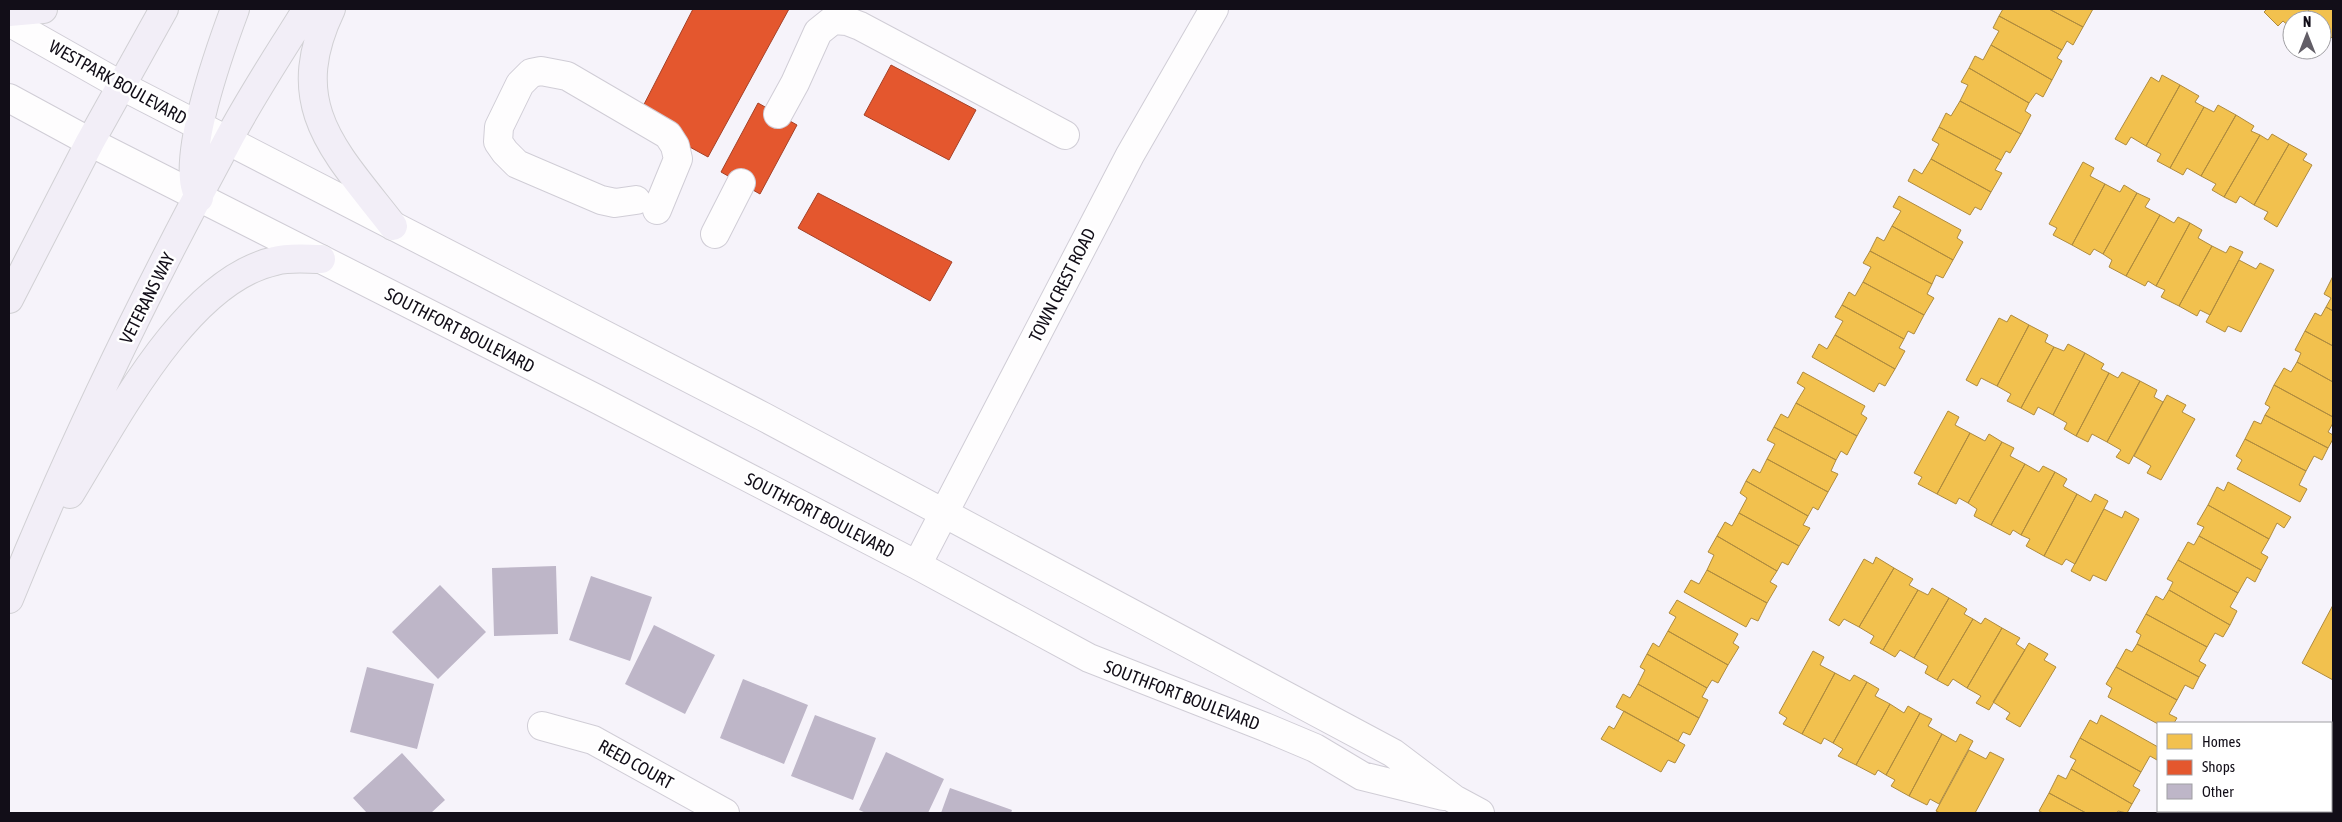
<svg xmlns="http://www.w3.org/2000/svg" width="2342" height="822" font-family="'Asap Condensed',sans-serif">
	<rect width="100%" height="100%" fill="#f6f3fa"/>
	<path fill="#f2c14e" stroke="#af8b3e" d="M 2003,9 L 2049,9 L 2083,27 L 2073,45 L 2067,41 L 2062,50 L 1999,16 Z
		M 2049,9 L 2093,9 L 2083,27 Z
		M 2267,9 L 2310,9 L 2299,20 L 2292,20 L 2291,28 L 2283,21 L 2278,26 L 2264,12 Z
		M 2310,9 L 2333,9 L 2333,36 L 2322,47 L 2322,20 L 2299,20 Z
		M 1999,16 L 2062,50 L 2057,58 L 2062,61 L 2052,80 L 1991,45 L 1999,31 L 1993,28 Z
		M 2292,27 L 2292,41 L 2285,34 Z
		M 1991,45 L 2052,80 L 2043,97 L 2036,93 L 2029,103 L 1969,68 L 1975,56 L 1983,60 Z
		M 1969,68 L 2029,103 L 2025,111 L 2031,115 L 2021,134 L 1960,101 L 1968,85 L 1961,82 Z
		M 2162,75 L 2180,85 L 2146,146 L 2131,137 L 2126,145 L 2115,139 L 2151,77 L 2159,82 Z
		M 2180,85 L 2199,96 L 2195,102 L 2204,107 L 2170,168 L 2157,161 L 2161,154 L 2146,146 Z
		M 1960,101 L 2021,134 L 2010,153 L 2006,151 L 2001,160 L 1939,127 L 1946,113 L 1951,116 Z
		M 2218,105 L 2236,115 L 2201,176 L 2187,168 L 2183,175 L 2170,168 L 2204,107 L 2214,112 Z
		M 2236,115 L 2254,126 L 2251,131 L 2260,135 L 2224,197 L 2212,190 L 2216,184 L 2201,176 Z
		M 1939,127 L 2001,160 L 1995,170 L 2002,173 L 1991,192 L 1931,159 L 1939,144 L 1932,140 Z
		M 2272,134 L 2289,144 L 2254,205 L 2240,196 L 2236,203 L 2224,197 L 2260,135 L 2268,140 Z
		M 2289,144 L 2307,154 L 2303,160 L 2312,165 L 2277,227 L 2264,219 L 2268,212 L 2254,205 Z
		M 1931,159 L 1991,192 L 1981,210 L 1975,207 L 1970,215 L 1908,181 L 1914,169 L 1922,174 Z
		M 2083,162 L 2094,168 L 2090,176 L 2105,184 L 2072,245 L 2053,235 L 2057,228 L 2049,224 Z
		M 2105,184 L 2120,192 L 2124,185 L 2137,193 L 2103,254 L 2094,249 L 2090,255 L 2072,245 Z
		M 2137,193 L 2150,199 L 2145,207 L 2160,215 L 2126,276 L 2109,267 L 2112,260 L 2103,254 Z
		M 1899,196 L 1961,230 L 1957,238 L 1963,242 L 1953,260 L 1892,226 L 1901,211 L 1893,207 Z
		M 2160,215 L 2174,223 L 2178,217 L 2190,223 L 2156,286 L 2148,281 L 2145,286 L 2126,276 Z
		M 2190,223 L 2202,230 L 2198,238 L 2212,246 L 2179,306 L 2161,297 L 2165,290 L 2156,286 Z
		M 1892,226 L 1953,260 L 1943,278 L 1936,275 L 1932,284 L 1870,251 L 1877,237 L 1884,241 Z
		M 2212,246 L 2226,253 L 2230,246 L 2243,252 L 2210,315 L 2200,310 L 2197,316 L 2179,306 Z
		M 1870,251 L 1932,284 L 1927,294 L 1934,298 L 1924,315 L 1863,282 L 1871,267 L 1863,263 Z
		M 2239,260 L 2256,269 L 2260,263 L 2274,270 L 2241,332 L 2228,326 L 2225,332 L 2206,322 Z
		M 2333,276 L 2333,311 L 2326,307 L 2331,298 L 2324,294 Z
		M 1863,282 L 1924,315 L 1914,334 L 1908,331 L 1904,339 L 1842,305 L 1849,292 L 1855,296 Z
		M 1842,305 L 1904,339 L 1899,348 L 1905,351 L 1895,369 L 1835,335 L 1843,321 L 1835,317 Z
		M 2326,307 L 2333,311 L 2333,346 L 2305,331 L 2315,313 L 2321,316 Z
		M 2011,315 L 2029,325 L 1997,386 L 1981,378 L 1977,386 L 1966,380 L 1999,318 L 2007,322 Z
		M 2029,325 L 2048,335 L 2045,342 L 2054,347 L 2021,408 L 2007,401 L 2011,394 L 1997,386 Z
		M 2305,331 L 2333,346 L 2333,382 L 2297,362 L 2301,353 L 2295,350 Z
		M 1835,335 L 1895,369 L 1885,386 L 1879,383 L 1874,392 L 1812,357 L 1819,344 L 1827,349 Z
		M 2068,344 L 2085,353 L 2053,415 L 2038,407 L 2034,415 L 2021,408 L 2054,347 L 2064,351 Z
		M 2085,353 L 2104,364 L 2101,369 L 2109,373 L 2076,436 L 2064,429 L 2067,423 L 2053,415 Z
		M 2297,362 L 2333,382 L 2333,417 L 2274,385 L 2284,368 L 2291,372 Z
		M 1803,372 L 1865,406 L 1861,414 L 1867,418 L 1857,436 L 1796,403 L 1805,388 L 1797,383 Z
		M 2122,372 L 2140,381 L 2107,442 L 2092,434 L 2088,442 L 2076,436 L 2109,373 L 2118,378 Z
		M 2140,381 L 2157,390 L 2154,397 L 2163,402 L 2129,464 L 2116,457 L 2121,450 L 2107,442 Z
		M 2274,385 L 2333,417 L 2333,423 L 2328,432 L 2333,435 L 2333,439 L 2328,448 L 2265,415 L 2270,407 L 2265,404 Z
		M 2167,395 L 2186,405 L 2182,412 L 2195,419 L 2161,480 L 2147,473 L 2151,466 L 2134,456 Z
		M 1796,403 L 1857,436 L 1847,455 L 1841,451 L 1836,460 L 1774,427 L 1781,414 L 1788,418 Z
		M 1948,411 L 1959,417 L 1955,425 L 1970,433 L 1937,494 L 1918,484 L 1922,477 L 1914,473 Z
		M 2265,415 L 2328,448 L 2322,460 L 2314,456 L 2306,471 L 2245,439 L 2254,421 L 2261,424 Z
		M 1774,427 L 1836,460 L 1831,471 L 1838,474 L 1828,492 L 1767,459 L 1775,444 L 1767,440 Z
		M 1970,433 L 1985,441 L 1989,434 L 2002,442 L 1968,503 L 1959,498 L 1956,504 L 1937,494 Z
		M 2245,439 L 2306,471 L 2299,485 L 2307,489 L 2300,502 L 2237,469 L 2242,460 L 2236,456 Z
		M 2002,442 L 2014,448 L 2010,456 L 2025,464 L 1991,525 L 1974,516 L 1977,509 L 1968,503 Z
		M 1767,459 L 1828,492 L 1818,510 L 1813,507 L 1808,516 L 1746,481 L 1753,469 L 1760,473 Z
		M 2025,464 L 2039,472 L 2043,466 L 2055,472 L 2021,535 L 2013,530 L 2010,535 L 1991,525 Z
		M 2055,472 L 2067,479 L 2063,486 L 2077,494 L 2044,556 L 2026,546 L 2030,539 L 2021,535 Z
		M 1746,481 L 1808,516 L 1803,525 L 1810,528 L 1799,546 L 1739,513 L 1747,498 L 1740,493 Z
		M 2228,482 L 2291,517 L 2284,528 L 2277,523 L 2269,539 L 2208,505 L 2217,487 L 2224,491 Z
		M 2077,494 L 2091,502 L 2095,494 L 2108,501 L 2075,564 L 2066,559 L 2062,565 L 2044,556 Z
		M 2208,505 L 2269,539 L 2261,553 L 2268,557 L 2261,570 L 2199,536 L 2204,527 L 2197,524 Z
		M 2104,509 L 2122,518 L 2125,511 L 2139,519 L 2106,581 L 2093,575 L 2090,581 L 2071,571 Z
		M 1739,513 L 1799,546 L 1788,565 L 1782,562 L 1777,571 L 1717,536 L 1725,522 L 1732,526 Z
		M 1717,536 L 1777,571 L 1770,582 L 1777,586 L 1767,603 L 1707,570 L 1714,555 L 1708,552 Z
		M 2199,536 L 2261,570 L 2255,582 L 2247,577 L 2238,593 L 2178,560 L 2188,542 L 2194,545 Z
		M 1876,557 L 1894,568 L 1859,627 L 1844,619 L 1839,626 L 1829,620 L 1864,559 L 1873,564 Z
		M 2178,560 L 2238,593 L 2230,607 L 2237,611 L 2230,625 L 2169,590 L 2173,582 L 2167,579 Z
		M 1894,568 L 1913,579 L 1909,585 L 1918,590 L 1883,650 L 1870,643 L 1874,636 L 1859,627 Z
		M 1707,570 L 1767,603 L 1758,621 L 1751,618 L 1746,627 L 1684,592 L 1691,580 L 1699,584 Z
		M 1932,588 L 1949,598 L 1914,658 L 1900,650 L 1895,657 L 1883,650 L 1918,590 L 1928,595 Z
		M 2169,590 L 2230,625 L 2223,637 L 2215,633 L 2207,647 L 2146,614 L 2156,596 L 2163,600 Z
		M 1949,598 L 1967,609 L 1964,614 L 1973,619 L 1937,680 L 1925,673 L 1928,666 L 1914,658 Z
		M 1677,600 L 1738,634 L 1733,643 L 1739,647 L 1728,665 L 1668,631 L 1676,617 L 1669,613 Z
		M 2333,605 L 2333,680 L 2302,663 Z
		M 2146,614 L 2207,647 L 2199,661 L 2206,665 L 2199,677 L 2137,644 L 2141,635 L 2136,632 Z
		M 1985,618 L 2002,628 L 1967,688 L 1953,679 L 1948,686 L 1937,680 L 1973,619 L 1981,624 Z
		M 2002,628 L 2020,638 L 2016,644 L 2025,650 L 1989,710 L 1976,703 L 1981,696 L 1967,688 Z
		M 1668,631 L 1728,665 L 1718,683 L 1712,680 L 1707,688 L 1647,654 L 1653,643 L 1659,647 Z
		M 2029,643 L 2048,654 L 2044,660 L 2056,667 L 2020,727 L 2006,719 L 2010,713 L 1993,702 Z
		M 2137,644 L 2199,677 L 2193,689 L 2185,685 L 2177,700 L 2116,667 L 2126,649 L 2132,652 Z
		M 1813,651 L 1824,657 L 1820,665 L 1835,673 L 1802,734 L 1783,724 L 1787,718 L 1779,713 Z
		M 1647,654 L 1707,688 L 1702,697 L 1708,700 L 1699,718 L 1638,684 L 1645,670 L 1640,667 Z
		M 2116,667 L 2177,700 L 2169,714 L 2177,718 L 2174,723 L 2158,724 L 2108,697 L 2112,688 L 2106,684 Z
		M 1835,673 L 1850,681 L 1854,675 L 1867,682 L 1833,743 L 1824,738 L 1821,744 L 1802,734 Z
		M 1867,682 L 1879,689 L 1875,696 L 1890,704 L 1856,765 L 1838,756 L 1843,749 L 1833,743 Z
		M 1638,684 L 1699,718 L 1690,735 L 1683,732 L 1678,741 L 1616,707 L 1623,694 L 1630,698 Z
		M 1890,704 L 1904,713 L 1908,706 L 1920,713 L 1886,775 L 1878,770 L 1875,775 L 1856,765 Z
		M 1624,711 L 1685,745 L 1675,763 L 1668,760 L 1661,772 L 1601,739 L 1609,726 L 1614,729 Z
		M 1920,713 L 1932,719 L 1928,726 L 1942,734 L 1909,796 L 1891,786 L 1895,780 L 1886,775 Z
		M 2101,715 L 2158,747 L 2157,760 L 2150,756 L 2141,772 L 2080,738 L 2090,720 L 2097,724 Z
		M 1942,734 L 1956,742 L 1960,734 L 1973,741 L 1939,804 L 1930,799 L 1927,805 L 1909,796 Z
		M 2080,738 L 2141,772 L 2133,786 L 2140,790 L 2132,804 L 2071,769 L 2076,760 L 2070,757 Z
		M 1969,750 L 1986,759 L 1990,752 L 2004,759 L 1975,813 L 1940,813 L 1936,811 Z
		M 2071,769 L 2132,804 L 2127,813 L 2118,811 L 2117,813 L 2086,813 L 2049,793 L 2058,775 L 2066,779 Z
		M 2049,793 L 2086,813 L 2043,813 L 2039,811 Z"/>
	<path fill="#e4572e" stroke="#a54127" d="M 693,9 L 789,9 L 708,157 L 637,118 Z
		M 891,65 L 976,110 L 949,160 L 864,115 Z
		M 758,103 L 797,125 L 760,194 L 721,172 Z
		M 818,193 L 952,262 L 930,301 L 798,228 Z"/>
	<path fill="#beb6c8" d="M 556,566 L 558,634 L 494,636 L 492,568 Z
		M 591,576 L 652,597 L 630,661 L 569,640 Z
		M 440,585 L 486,632 L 438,679 L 392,632 Z
		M 654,625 L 715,655 L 685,714 L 625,684 Z
		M 367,667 L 434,684 L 417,749 L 350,732 Z
		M 743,679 L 808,705 L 784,764 L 720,738 Z
		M 815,715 L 876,738 L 853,800 L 791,776 Z
		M 886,752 L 944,779 L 928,813 L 866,813 L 859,810 Z
		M 402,753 L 445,800 L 431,813 L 367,813 L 353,798 Z
		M 950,788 L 1012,810 L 1011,813 L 941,813 Z"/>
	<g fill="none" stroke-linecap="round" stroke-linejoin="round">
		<g stroke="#d0cdd6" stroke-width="30">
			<path id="minor" d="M 9,22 L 122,86 L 764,417 L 1393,753 L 1454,799 L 1480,813
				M 9,98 L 90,142 L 595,398 L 917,565 L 1089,658 L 1265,727 L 1315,748 L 1362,776 L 1443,796
				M 778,114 L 795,83 L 818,32 L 833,20 L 847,21 L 860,26 L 1065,135
				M 636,200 L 615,203 L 601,200 L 517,164 L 505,152 L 498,142 L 499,127 L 520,84 L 531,73 L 541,71 L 567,76 L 668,135 L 675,146 L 678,159 L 657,210
				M 715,234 L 741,183
				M 917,565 L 1130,155 L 1214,9
				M 542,726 L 593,740 L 725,813"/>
		</g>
		<g stroke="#d1d0d4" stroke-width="30">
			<path id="major" d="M 331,9 C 284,107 336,152 393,226
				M 9,12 L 43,9
				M 199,198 C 197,192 194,185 194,179 C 190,134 219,52 235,9
				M 9,299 L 90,142 L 164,9
				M 70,494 C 115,421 186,280 275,261 C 289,257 306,259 321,259
				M 9,599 C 72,443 147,290 227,142 C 251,96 280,53 307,9"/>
		</g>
		<use href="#minor" stroke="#fefdfe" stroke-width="28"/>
		<use href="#major" stroke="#f2eef7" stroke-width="28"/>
	</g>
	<g text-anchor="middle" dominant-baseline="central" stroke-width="5" stroke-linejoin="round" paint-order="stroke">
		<g font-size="18" fill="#120e18" stroke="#fff">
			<text transform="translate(118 82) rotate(29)">WESTPARK BOULEVARD</text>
			<text transform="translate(1062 285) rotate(-63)">TOWN CREST ROAD</text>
			<text transform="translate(147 298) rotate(-63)">VETERANS WAY</text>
			<text transform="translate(460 330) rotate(27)">SOUTHFORT BOULEVARD</text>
			<text transform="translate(820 515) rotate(27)">SOUTHFORT BOULEVARD</text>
			<text transform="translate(1182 695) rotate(21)">SOUTHFORT BOULEVARD</text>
			<text transform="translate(636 764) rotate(29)">REED COURT</text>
		</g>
	</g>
	<rect width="2342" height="822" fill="none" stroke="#120e18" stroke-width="20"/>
	<rect x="2157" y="722" width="175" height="90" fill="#ffffff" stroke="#a09fa3"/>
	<rect x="2167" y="734" width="25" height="15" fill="#f2c14e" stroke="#a09fa3"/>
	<text x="2202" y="747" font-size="15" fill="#120e18">Homes</text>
	<rect x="2167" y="760" width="25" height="15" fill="#e4572e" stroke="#a09fa3"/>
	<text x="2202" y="772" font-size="15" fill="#120e18">Shops</text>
	<rect x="2167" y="784" width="25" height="15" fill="#beb6c8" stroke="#a09fa3"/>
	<text x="2202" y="797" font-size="15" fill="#120e18">Other</text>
	<g transform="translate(2307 35)"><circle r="24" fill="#ffffff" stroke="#a09fa3"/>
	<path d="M0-4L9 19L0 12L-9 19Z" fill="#625e67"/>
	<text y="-8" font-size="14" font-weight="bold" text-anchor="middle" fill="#120e18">N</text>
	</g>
</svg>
